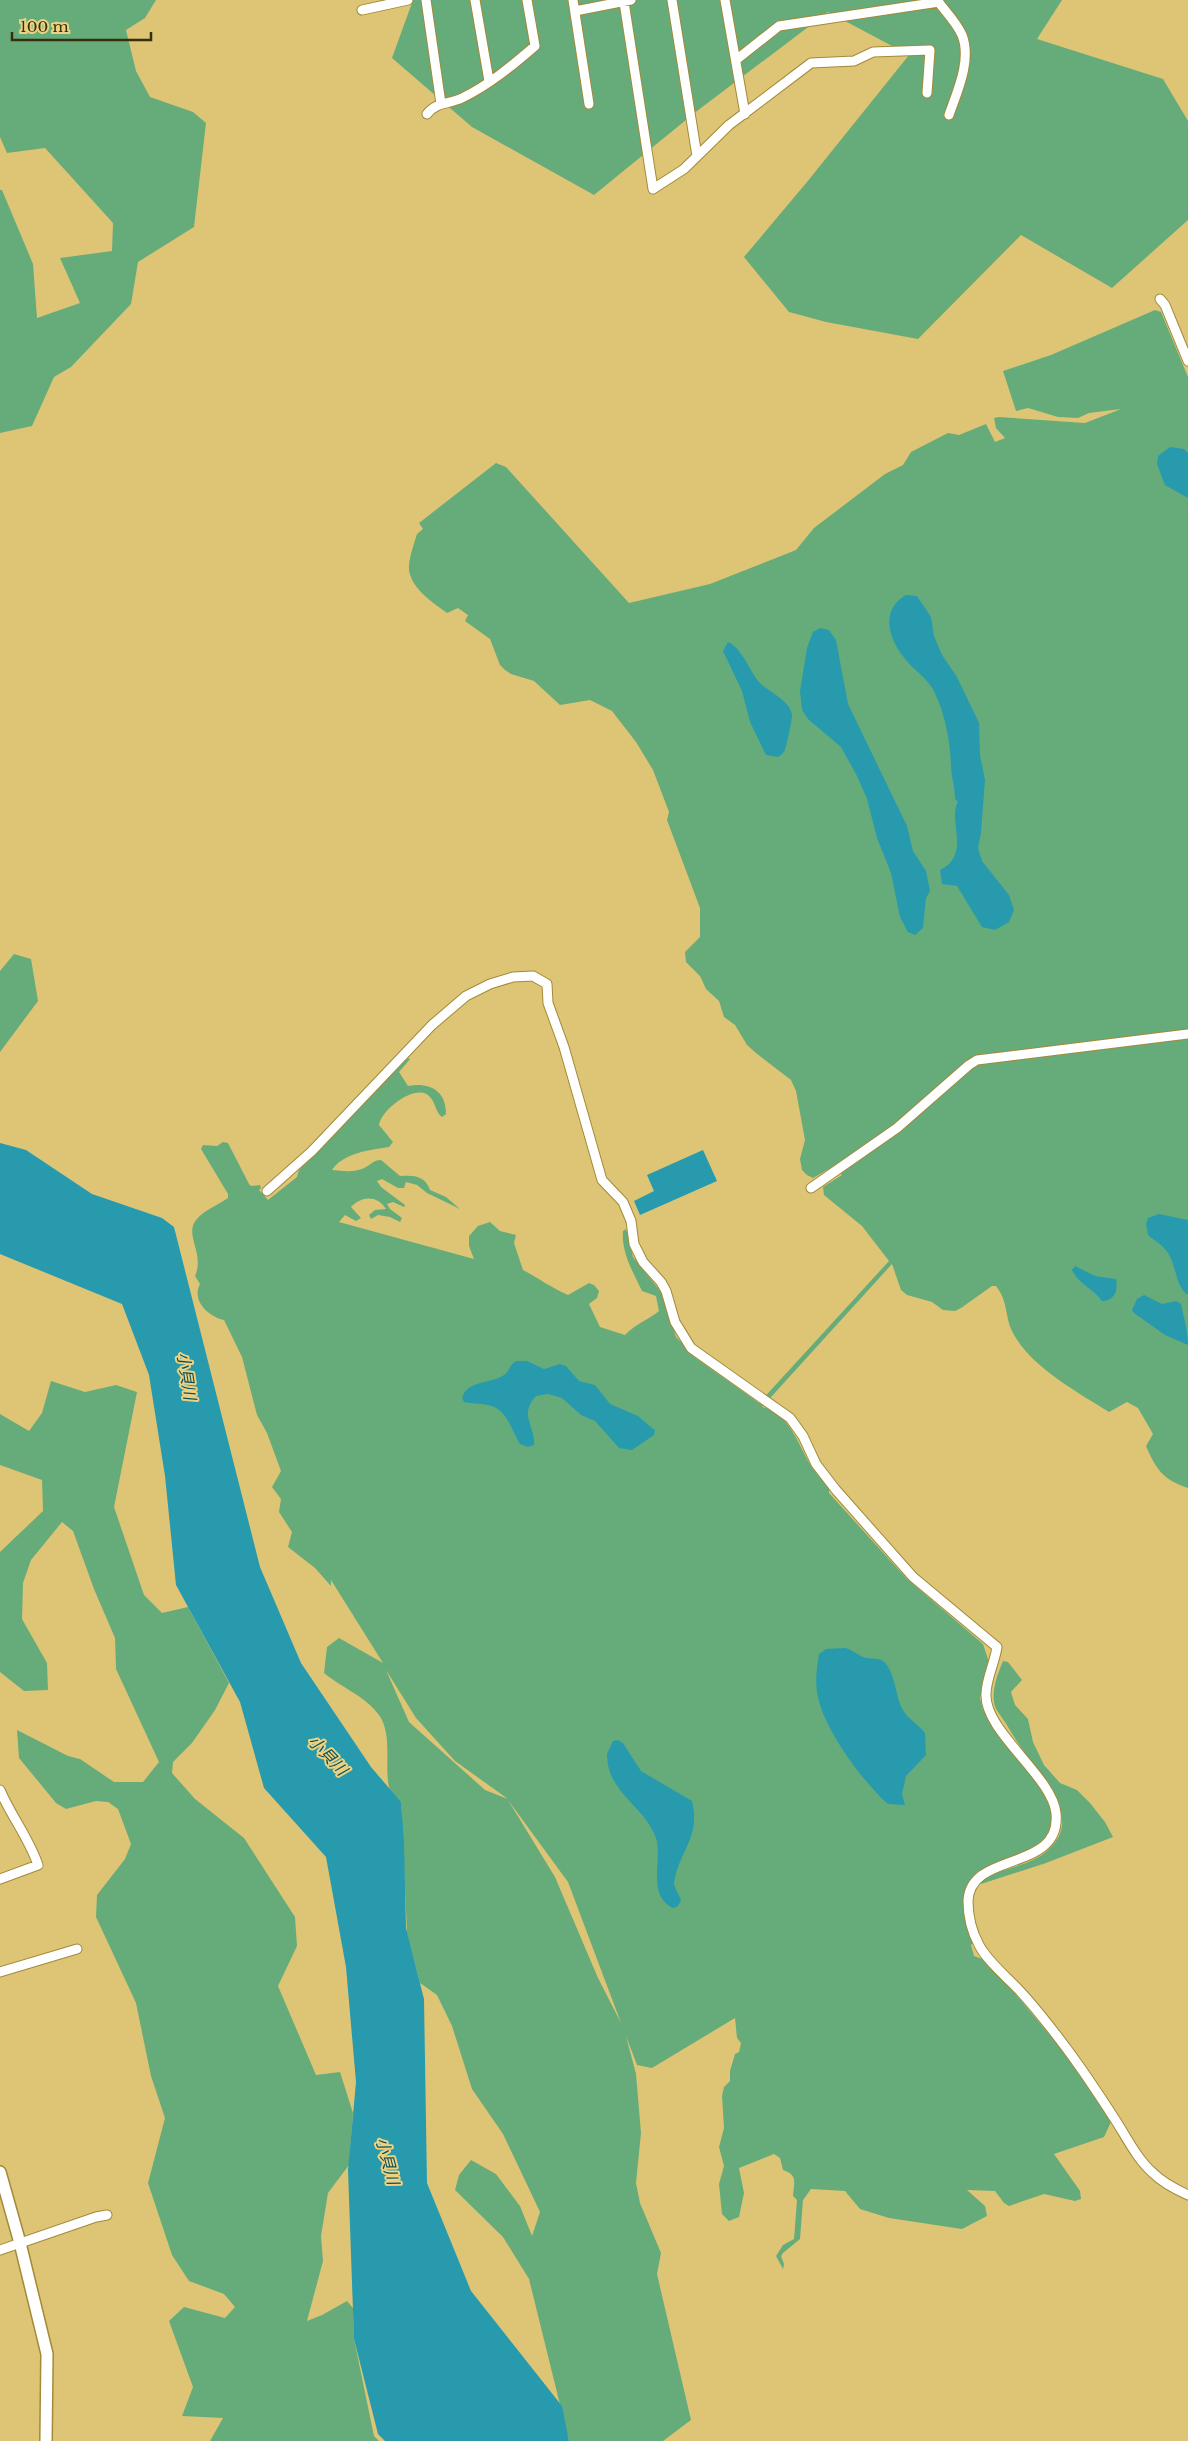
<svg xmlns="http://www.w3.org/2000/svg" width="1188" height="2441" font-family="'Libre Baskerville','Noto Sans JP',serif">
	<rect width="100%" height="100%" fill="#dec575"/>
	<path fill="#66ac7b" fill-rule="evenodd" d="M 0,0 L 156,0 L 145,18 L 126,30 L 136,71 L 150,97 L 193,112 L 206,123 L 194,227 L 138,262 L 131,304 L 71,367 L 54,377 L 32,426 L 0,433 L 0,190 L 2,190 L 33,264 L 37,318 L 80,303 L 60,258 L 112,251 L 113,223 L 45,148 L 7,153 L 0,137 Z
		M 413,0 L 1062,0 L 1037,39 L 1163,79 L 1188,121 L 1188,220 L 1112,288 L 1021,235 L 918,339 L 826,322 L 789,312 L 744,257 L 807,182 L 909,55 L 828,12 L 697,111 L 594,195 L 472,127 L 392,58 Z
		M 1155,310 L 1161,312 L 1188,377 L 1188,1488 C 1163,1480 1156,1469 1146,1446 L 1153,1434 L 1138,1408 L 1127,1402 L 1109,1412 C 1077,1392 1027,1365 1011,1329 C 1005,1314 1008,1302 996,1286 L 992,1286 L 961,1308 L 955,1311 L 943,1310 L 932,1302 L 907,1295 L 901,1290 L 892,1264 L 762,1407 C 788,1411 799,1446 811,1466 C 816,1474 823,1481 829,1488 L 829,1493 L 907,1579 L 983,1644 L 989,1662 L 980,1698 L 983,1710 L 1045,1795 C 1068,1842 1025,1851 992,1866 C 986,1868 979,1870 975,1874 C 957,1893 964,1922 973,1943 L 971,1945 L 974,1956 L 988,1961 L 1064,2052 L 1111,2122 L 1104,2137 L 1054,2154 L 1080,2191 L 1081,2199 L 1075,2201 L 1044,2194 L 1009,2206 L 1004,2203 L 995,2191 L 967,2190 L 985,2206 L 987,2216 L 962,2229 L 889,2218 L 860,2209 L 845,2191 L 811,2189 L 803,2200 L 800,2239 L 783,2253 L 781,2256 L 784,2264 L 783,2269 L 776,2256 L 783,2245 L 794,2239 L 797,2200 L 793,2196 C 794,2182 798,2175 783,2170 L 780,2158 L 774,2154 L 739,2168 L 744,2193 L 739,2217 L 729,2221 L 722,2214 L 719,2184 L 724,2166 L 719,2147 L 724,2128 L 722,2096 L 724,2087 L 730,2081 L 730,2071 L 735,2054 L 739,2052 L 741,2043 L 737,2038 L 735,2018 L 652,2068 L 637,2065 L 626,2036 L 636,2074 L 641,2133 L 636,2183 L 640,2203 L 661,2253 L 657,2274 L 691,2420 L 663,2441 L 569,2441 L 529,2279 L 503,2237 L 455,2190 L 459,2175 L 471,2160 L 496,2174 L 520,2206 L 532,2236 L 540,2212 L 503,2134 L 472,2089 L 452,2026 L 437,1995 L 420,1983 L 407,1933 L 401,1802 C 397,1798 390,1793 389,1787 C 384,1765 393,1735 379,1715 C 365,1696 342,1688 324,1673 L 327,1647 L 339,1638 L 383,1663 L 331,1580 L 331,1586 L 315,1568 L 288,1547 L 292,1532 L 279,1512 L 281,1499 L 272,1487 L 281,1471 L 267,1433 L 257,1415 L 242,1357 L 224,1320 C 209,1317 191,1301 200,1284 L 195,1276 C 205,1253 184,1235 196,1220 C 204,1210 218,1205 228,1198 L 228,1194 L 201,1149 L 203,1145 L 217,1146 L 223,1142 L 228,1143 L 249,1184 L 251,1186 L 260,1185 L 261,1188 L 259,1190 L 268,1200 L 297,1177 L 299,1170 L 408,1058 L 410,1059 L 399,1072 L 408,1086 C 429,1082 446,1090 446,1114 L 442,1117 C 435,1112 436,1103 430,1097 C 418,1082 382,1108 379,1125 L 393,1142 L 389,1147 C 370,1150 343,1153 332,1170 C 343,1171 356,1173 366,1167 C 372,1164 373,1160 381,1160 L 400,1176 C 413,1175 425,1175 430,1190 L 446,1197 L 460,1209 L 427,1193 L 417,1185 L 406,1182 L 404,1188 L 398,1188 L 382,1179 L 377,1181 L 381,1187 L 405,1205 L 404,1207 L 393,1202 L 387,1204 L 390,1209 L 402,1218 L 400,1222 L 390,1217 L 378,1215 L 371,1219 L 369,1215 L 375,1210 L 386,1209 C 377,1195 362,1196 351,1207 L 361,1218 L 356,1221 L 345,1215 L 339,1222 L 474,1259 L 469,1246 L 469,1236 L 478,1226 L 490,1222 L 500,1231 L 516,1235 L 514,1243 L 523,1270 C 538,1278 552,1288 568,1295 L 589,1283 L 594,1285 L 599,1291 L 597,1298 L 589,1304 L 600,1327 L 625,1335 C 635,1324 648,1320 659,1311 L 656,1296 L 642,1291 C 633,1272 621,1252 623,1231 L 626,1229 L 633,1257 L 661,1292 L 676,1337 L 697,1359 L 759,1403 L 889,1261 L 862,1226 L 824,1195 L 823,1187 L 842,1175 L 834,1166 L 813,1178 L 807,1175 L 802,1170 L 800,1159 L 805,1140 L 796,1091 L 791,1080 L 756,1053 L 747,1045 L 735,1025 L 724,1017 L 719,1001 L 706,989 L 700,976 L 686,962 L 685,952 L 700,937 L 700,908 L 667,820 L 669,812 L 653,770 L 636,742 L 612,711 L 590,700 L 560,705 L 534,681 L 511,674 L 505,670 L 500,665 L 490,639 L 465,621 L 468,615 L 458,608 L 447,613 C 433,603 407,586 409,565 C 410,555 414,544 417,534 L 423,529 L 419,523 L 496,463 L 506,467 L 629,603 L 710,584 L 796,550 L 814,528 L 885,474 L 903,465 L 911,452 L 948,433 L 959,435 L 986,424 L 995,442 L 1005,438 L 996,428 L 994,418 L 999,417 L 1085,423 L 1121,409 L 1089,413 L 1078,418 L 1058,417 L 1028,408 L 1016,411 L 1003,371 L 1051,355 ZM 386,1670 L 416,1718 L 455,1761 L 508,1799 L 485,1790 L 409,1722 ZM 508,1800 L 568,1882 L 621,2023 L 598,1978 L 555,1877 Z
		M 14,954 L 31,959 L 38,1001 L 0,1052 L 0,971 Z
		M 51,1381 L 85,1392 L 116,1385 L 137,1392 L 114,1507 L 144,1595 L 162,1613 L 188,1607 L 229,1683 L 215,1710 L 192,1743 L 173,1762 L 172,1773 L 195,1799 L 244,1838 L 295,1917 L 297,1946 L 278,1986 L 316,2075 L 340,2072 L 353,2113 L 349,2165 L 328,2193 L 321,2236 L 323,2261 L 307,2321 L 322,2315 L 347,2301 L 353,2308 L 354,2339 L 374,2436 L 379,2441 L 210,2441 L 223,2418 L 182,2416 L 193,2387 L 169,2321 L 184,2307 L 225,2318 L 235,2307 L 224,2294 L 189,2281 L 172,2255 L 148,2183 L 165,2118 L 151,2076 L 136,2003 L 96,1917 L 97,1895 L 125,1859 L 131,1844 L 118,1809 L 108,1802 L 96,1801 L 66,1809 L 56,1803 L 19,1758 L 17,1730 L 68,1756 L 80,1759 L 114,1782 L 143,1782 L 159,1762 L 116,1669 L 115,1638 L 94,1589 L 73,1531 L 62,1522 L 31,1560 L 23,1583 L 22,1619 L 47,1663 L 48,1690 L 24,1691 L 0,1672 L 0,1552 L 43,1511 L 42,1480 L 0,1465 L 0,1414 L 29,1431 L 42,1413 Z
		M 1003,1661 L 1008,1662 L 1022,1680 L 1011,1692 L 1015,1705 L 1028,1719 L 1033,1742 L 1044,1765 L 1060,1783 L 1077,1790 L 1090,1803 L 1105,1822 L 1113,1837 L 1046,1863 L 981,1884 L 980,1881 C 1001,1867 1031,1867 1049,1849 C 1081,1820 1047,1782 1028,1757 C 1019,1745 1012,1734 1005,1722 C 1001,1716 994,1708 994,1702 C 992,1688 998,1673 1003,1661 Z"/>
	<path fill="#279aae" d="M 1170,447 L 1184,449 L 1188,453 L 1188,498 L 1165,485 L 1157,464 L 1158,456 Z
		M 906,595 L 917,596 L 931,617 L 934,636 L 942,655 L 957,677 L 979,723 L 980,755 L 985,780 L 981,833 L 978,848 L 982,861 L 1009,895 L 1014,910 L 1009,922 L 995,930 L 982,927 L 957,886 L 942,884 L 940,870 C 972,855 947,819 958,802 L 955,799 C 955,787 951,776 951,765 C 950,740 945,714 934,691 C 928,679 914,670 906,660 C 889,641 879,610 906,595 Z
		M 820,628 L 829,630 L 836,640 L 848,704 L 907,826 L 913,851 L 926,871 L 930,891 L 926,898 L 923,928 L 915,935 L 908,932 L 900,917 L 891,873 L 877,838 L 867,799 L 857,776 L 841,747 L 808,719 L 802,710 L 800,691 L 807,648 L 813,632 Z
		M 728,642 C 742,648 749,670 759,682 C 769,692 789,700 792,714 C 793,716 786,750 784,752 C 783,753 780,756 778,757 L 766,755 L 750,722 L 742,691 L 723,651 Z
		M 0,1143 L 26,1150 L 92,1194 L 162,1218 L 174,1227 L 260,1567 L 301,1663 L 371,1767 L 401,1802 L 404,1842 L 406,1928 L 424,1999 L 427,2183 L 471,2291 L 562,2406 L 569,2441 L 385,2441 L 378,2434 L 354,2339 L 348,2170 L 356,2082 L 346,1967 L 326,1857 L 264,1788 L 240,1702 L 176,1585 L 165,1476 L 149,1375 L 122,1304 L 0,1254 Z
		M 703,1150 L 717,1181 L 640,1215 L 634,1201 L 654,1191 L 647,1175 Z
		M 1159,1214 L 1188,1220 L 1188,1295 C 1175,1286 1177,1267 1168,1253 C 1163,1245 1155,1241 1148,1235 L 1146,1224 L 1148,1218 Z
		M 1075,1266 L 1095,1276 L 1116,1279 C 1118,1290 1115,1301 1102,1301 C 1094,1289 1078,1284 1072,1270 Z
		M 1144,1295 L 1162,1304 L 1176,1301 L 1181,1304 C 1184,1319 1188,1330 1188,1345 L 1165,1335 L 1134,1313 L 1132,1310 L 1137,1299 Z
		M 517,1361 L 527,1361 L 544,1369 L 560,1364 L 566,1366 L 579,1381 L 595,1385 L 610,1404 L 638,1416 L 652,1428 L 655,1430 L 654,1435 L 632,1450 L 619,1448 L 595,1421 L 581,1415 L 562,1398 L 548,1394 L 536,1396 C 518,1415 536,1427 534,1445 L 528,1447 L 520,1444 C 511,1430 507,1408 488,1405 C 480,1403 472,1404 464,1402 L 462,1398 C 467,1380 491,1384 504,1375 C 510,1371 510,1363 517,1361 Z
		M 845,1648 C 853,1650 856,1654 863,1657 C 868,1659 873,1658 878,1659 C 895,1662 895,1698 903,1710 C 908,1719 918,1724 925,1733 L 926,1755 L 906,1776 L 902,1794 L 905,1805 L 888,1804 C 862,1781 822,1727 817,1692 C 815,1679 817,1667 819,1654 L 826,1649 Z
		M 618,1740 L 623,1743 L 641,1771 L 692,1801 C 701,1838 679,1850 674,1883 C 674,1888 680,1895 681,1901 L 677,1907 L 673,1908 C 646,1895 663,1859 656,1838 C 644,1805 607,1793 607,1754 L 613,1741 Z"/>
	<g fill="none" stroke-linecap="round" stroke-linejoin="round">
		<g stroke="#a28a39" stroke-width="11">
			<path id="minor" d="M 426,0 L 441,104
				M 475,0 L 489,81
				M 573,0 L 589,104
				M 672,0 L 697,156
				M 725,0 L 745,114
				M 937,0 C 945,11 957,23 962,35 C 972,60 957,92 949,115
				M 624,2 L 653,189 L 684,169 L 729,125 L 811,63 L 854,61 L 873,52 L 930,50 L 927,93
				M 362,10 L 408,0
				M 575,11 L 631,0
				M 736,60 L 779,26 L 939,2
				M 427,114 C 436,102 449,104 462,98 C 489,85 513,65 535,46 L 527,0
				M 1160,299 L 1165,305 L 1188,361
				M 811,1188 L 897,1128 L 969,1065 L 977,1060 L 1188,1034
				M 267,1191 L 312,1151 L 432,1025 L 466,996 L 490,984 L 513,977 L 533,976 L 547,984 L 548,1003 L 564,1047 L 602,1180 L 623,1202 L 631,1221 L 634,1244 L 643,1262 L 661,1282 L 666,1291 L 675,1322 L 691,1348 L 790,1418 L 803,1436 L 816,1464 L 836,1490 L 913,1577 L 997,1647 C 995,1662 986,1679 986,1694 C 984,1731 1052,1776 1056,1813 C 1062,1873 970,1850 968,1901 C 968,1915 972,1932 979,1945 C 988,1962 1006,1976 1019,1990 C 1036,2008 1052,2029 1067,2049 C 1084,2072 1100,2096 1116,2121 C 1127,2138 1137,2159 1153,2173 C 1163,2183 1175,2189 1188,2195
				M 0,1790 C 11,1816 29,1838 38,1865 L 0,1879
				M 0,1972 L 77,1949
				M 0,2250 L 96,2217 L 107,2215"/>
		</g>
		<g stroke="#a28a39" stroke-width="14">
			<path id="tertiary" d="M 0,2172 L 20,2243 L 47,2354 L 46,2441"/>
		</g>
		<use href="#minor" stroke="#fff" stroke-width="9"/>
		<use href="#tertiary" stroke="#fff" stroke-width="11"/>
	</g>
	<g text-anchor="middle" dominant-baseline="central" stroke-width="4" stroke-linejoin="round" paint-order="stroke">
		<g font-size="16" font-style="italic" fill="#0d4d58" stroke="#ebd282">
			<text transform="translate(187 1376) rotate(81)">小貝川</text>
			<text transform="translate(328 1755) rotate(46)">小貝川</text>
			<text transform="translate(388 2161) rotate(75)">小貝川</text>
		</g>
	</g>
	<path d="M12 32v8h139v-8" fill="none" stroke="#382e0c" stroke-width="2.5"/>
	<text x="20" y="32" font-size="15" fill="#382e0c" stroke="#ebd282" stroke-width="4" paint-order="stroke">100 m</text>
</svg>
